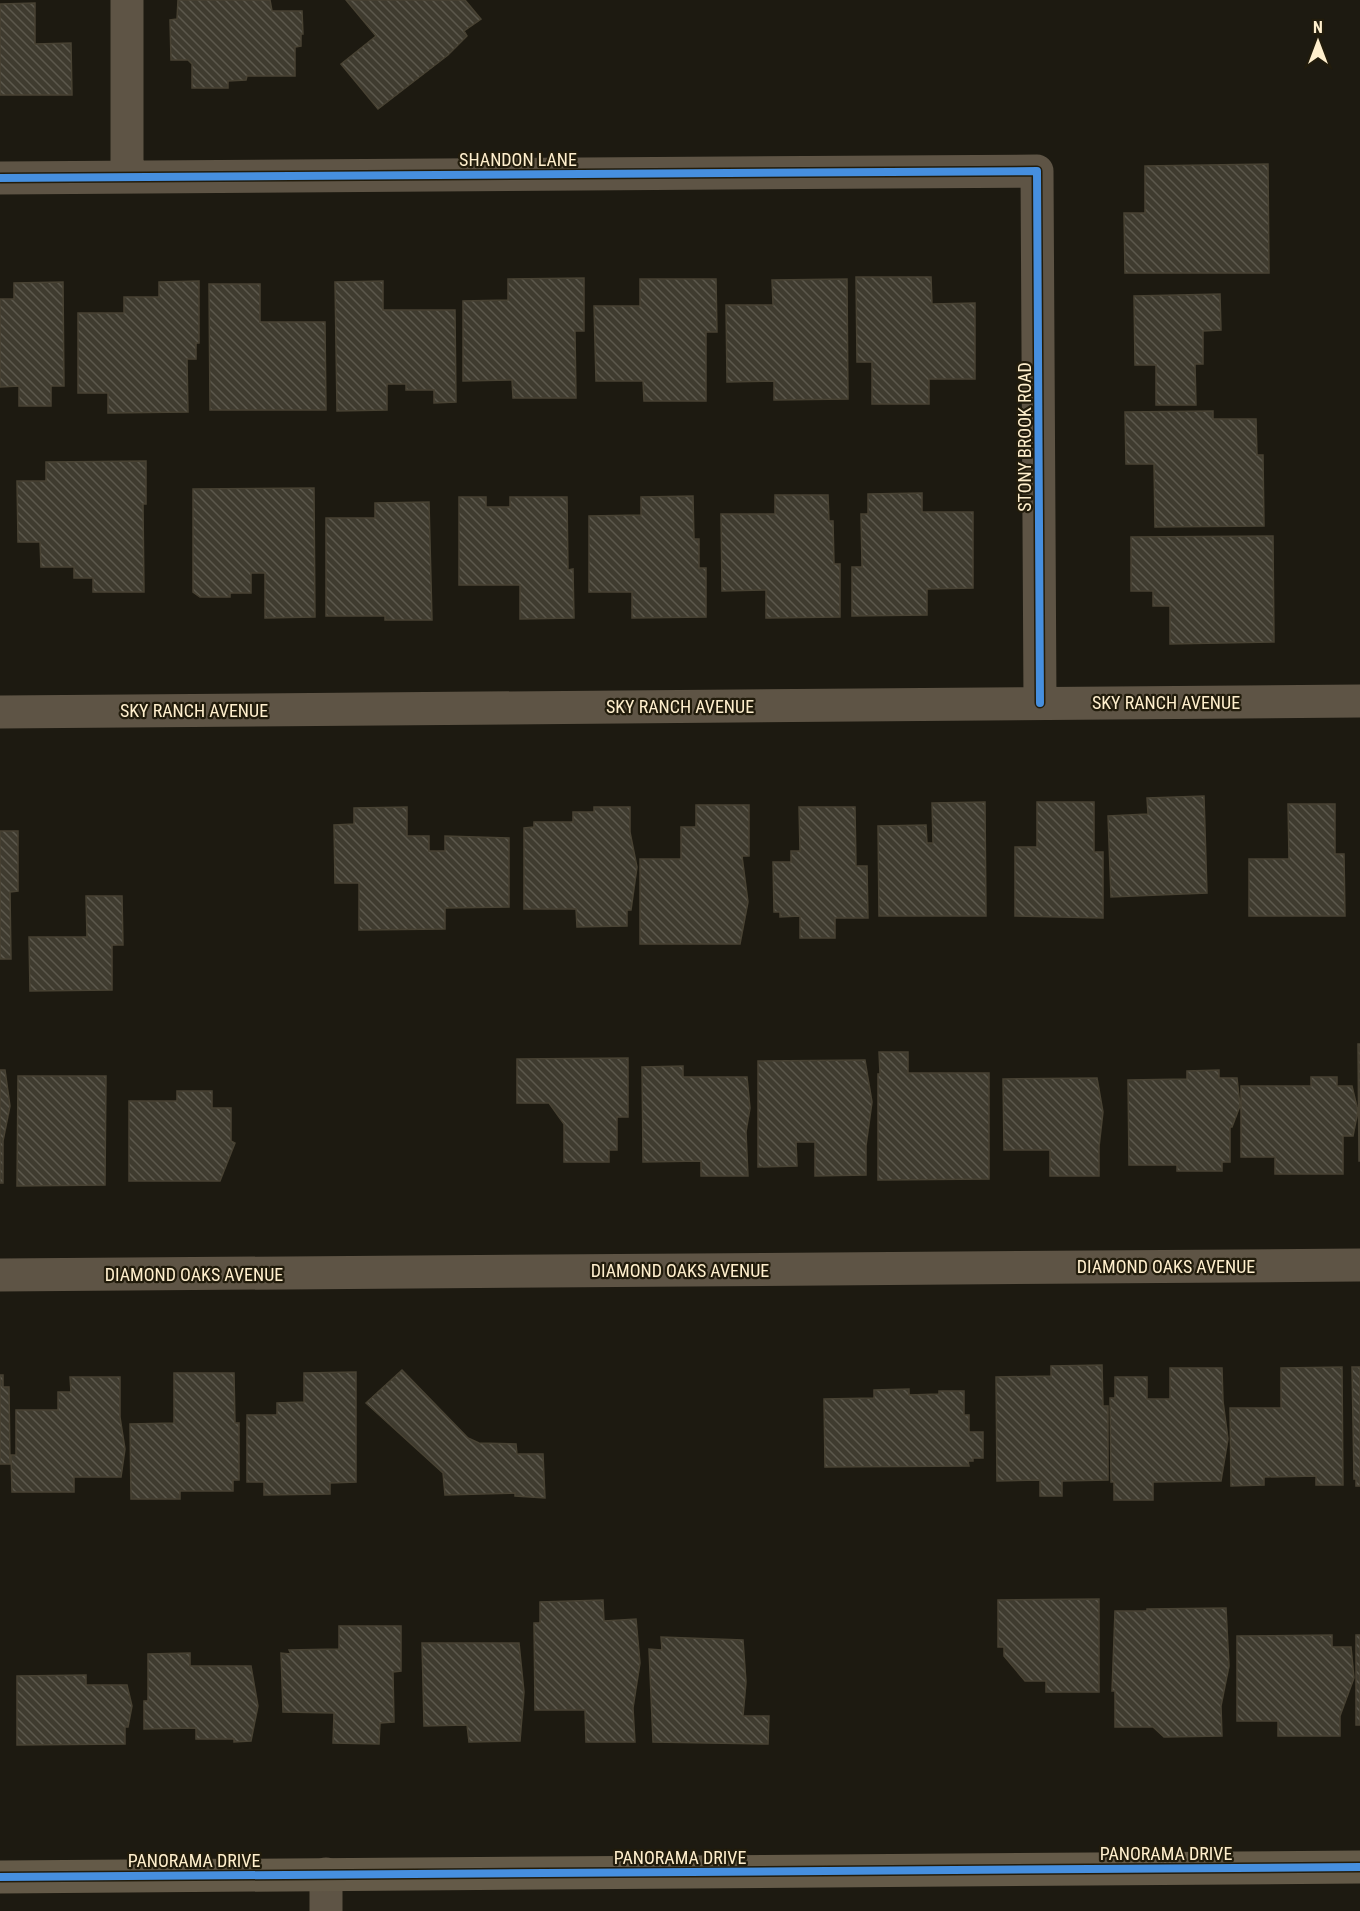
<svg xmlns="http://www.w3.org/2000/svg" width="1360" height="1911" font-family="'Roboto Condensed',sans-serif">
	<defs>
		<pattern id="building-back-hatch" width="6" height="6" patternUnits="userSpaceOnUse" patternTransform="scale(1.5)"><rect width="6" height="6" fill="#3f3b2f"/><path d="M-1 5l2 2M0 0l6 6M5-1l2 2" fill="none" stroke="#5c584c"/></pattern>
	</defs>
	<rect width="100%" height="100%" fill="#1d1a11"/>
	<path fill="url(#building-back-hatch)" stroke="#484233" stroke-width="1.5" d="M 178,0 L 270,0 L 272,11 L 302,11 L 303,34 L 301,34 L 301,46 L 295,47 L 295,76 L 247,76 L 246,80 L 228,81 L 228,88 L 192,88 L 192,64 L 188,60 L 171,60 L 170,20 L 177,19 Z
		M 346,0 L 465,0 L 481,19 L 464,31 L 467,36 L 448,55 L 378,109 L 341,64 L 376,36 Z
		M 35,3 L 35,44 L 71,43 L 72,95 L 0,95 L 0,4 Z
		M 1268,164 L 1269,273 L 1125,273 L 1124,213 L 1145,213 L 1145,166 Z
		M 856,277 L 931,277 L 932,304 L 975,303 L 975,379 L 929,379 L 929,404 L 872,404 L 872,362 L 857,362 Z
		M 584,278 L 584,331 L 575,331 L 576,398 L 513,398 L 512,380 L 463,381 L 463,301 L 508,300 L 508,279 Z
		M 640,279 L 716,279 L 717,332 L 706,332 L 706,401 L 644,401 L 643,381 L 596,381 L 594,306 L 640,306 Z
		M 847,279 L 848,399 L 774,400 L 774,381 L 727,382 L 726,305 L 773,305 L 772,280 Z
		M 199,281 L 199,343 L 196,343 L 196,359 L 187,359 L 188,412 L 108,413 L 108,393 L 78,393 L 78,313 L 124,313 L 124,297 L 159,297 L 159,282 Z
		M 383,281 L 383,310 L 455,310 L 456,402 L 434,403 L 434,390 L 406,390 L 406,384 L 387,384 L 387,410 L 337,411 L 335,282 Z
		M 63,282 L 64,386 L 51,386 L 51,406 L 19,406 L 19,386 L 0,387 L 0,299 L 14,299 L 14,283 Z
		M 209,284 L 260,284 L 260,322 L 325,322 L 326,410 L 210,410 Z
		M 1220,294 L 1221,330 L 1203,331 L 1203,364 L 1195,364 L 1196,405 L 1156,405 L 1156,365 L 1135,365 L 1134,296 Z
		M 1213,411 L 1213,419 L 1256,419 L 1257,455 L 1263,455 L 1264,526 L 1155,527 L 1154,464 L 1126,464 L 1125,412 Z
		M 146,461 L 146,504 L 143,504 L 144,592 L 93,592 L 93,578 L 74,578 L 74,567 L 41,567 L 40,542 L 18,542 L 17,481 L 46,481 L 46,462 Z
		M 314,488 L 315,617 L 265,618 L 265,573 L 251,573 L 251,593 L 230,593 L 230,597 L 200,597 L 193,592 L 193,489 Z
		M 922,493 L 922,512 L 973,512 L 973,588 L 927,589 L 927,615 L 852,616 L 852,567 L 862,567 L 861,514 L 868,514 L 868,494 Z
		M 775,495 L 828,495 L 829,521 L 833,521 L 834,564 L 840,564 L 840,617 L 766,618 L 766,590 L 722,591 L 721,514 L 775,514 Z
		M 693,496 L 694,539 L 699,539 L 699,568 L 706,568 L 706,617 L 632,618 L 632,592 L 589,592 L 589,516 L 641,515 L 641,497 Z
		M 459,497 L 486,497 L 486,507 L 510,507 L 510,497 L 567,497 L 568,570 L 573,569 L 574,618 L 520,619 L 520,585 L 459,585 Z
		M 429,502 L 432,620 L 385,620 L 385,616 L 326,616 L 326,518 L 375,518 L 375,503 Z
		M 1273,536 L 1274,642 L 1170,644 L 1170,606 L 1153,606 L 1153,591 L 1131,591 L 1131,537 Z
		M 1204,796 L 1207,893 L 1111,897 L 1108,816 L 1148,814 L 1147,798 Z
		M 985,802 L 986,916 L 879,916 L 878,826 L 926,825 L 927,843 L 933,843 L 932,803 Z
		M 1037,802 L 1094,802 L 1094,852 L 1103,852 L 1103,918 L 1015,916 L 1015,847 L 1037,847 Z
		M 1288,804 L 1335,804 L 1335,854 L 1344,854 L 1345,916 L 1249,916 L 1249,859 L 1289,859 Z
		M 696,805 L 749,805 L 749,856 L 742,856 L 748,902 L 740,944 L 640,944 L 640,859 L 681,859 L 681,827 L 696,827 Z
		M 407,807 L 407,836 L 429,836 L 429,851 L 445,851 L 445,836 L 509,838 L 509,907 L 445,908 L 445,929 L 359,930 L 359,883 L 335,883 L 334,825 L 354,824 L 354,808 Z
		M 594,807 L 630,807 L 630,832 L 637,867 L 631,910 L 627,910 L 627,926 L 577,927 L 576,909 L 524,909 L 524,828 L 534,827 L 534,822 L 573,822 L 573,812 L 594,812 Z
		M 799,807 L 855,807 L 856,866 L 867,866 L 868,918 L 835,918 L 835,938 L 800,938 L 800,916 L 780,917 L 780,912 L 774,912 L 773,862 L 791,862 L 791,851 L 800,851 Z
		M 0,831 L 18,831 L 18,891 L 10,892 L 11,959 L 0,959 Z
		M 86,896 L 122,896 L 123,945 L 112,945 L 112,990 L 30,991 L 29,937 L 87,937 Z
		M 1358,1044 L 1360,1044 L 1360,1161 L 1359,1161 Z
		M 879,1052 L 908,1052 L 908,1073 L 989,1073 L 989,1179 L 878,1180 L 878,1074 L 880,1074 Z
		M 628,1058 L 628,1117 L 617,1117 L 617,1150 L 609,1150 L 609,1162 L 564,1162 L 564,1124 L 549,1103 L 517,1103 L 517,1059 Z
		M 865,1060 L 872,1102 L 866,1146 L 866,1175 L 815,1176 L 815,1142 L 796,1142 L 797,1166 L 758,1167 L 758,1061 Z
		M 683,1066 L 683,1077 L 747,1077 L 750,1108 L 746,1132 L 748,1176 L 701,1176 L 701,1161 L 643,1162 L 642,1067 Z
		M 0,1070 L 5,1070 L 10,1106 L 3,1141 L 3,1183 L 0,1183 Z
		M 1219,1070 L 1219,1078 L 1237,1078 L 1240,1106 L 1232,1127 L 1230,1127 L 1230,1162 L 1222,1162 L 1222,1171 L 1177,1171 L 1177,1165 L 1129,1165 L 1128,1080 L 1187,1079 L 1187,1071 Z
		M 18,1076 L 106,1076 L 105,1185 L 17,1186 Z
		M 1311,1077 L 1337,1077 L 1337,1086 L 1352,1086 L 1358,1111 L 1353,1136 L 1343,1136 L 1343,1174 L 1275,1174 L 1275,1157 L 1241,1157 L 1241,1086 L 1311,1086 Z
		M 1097,1078 L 1103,1112 L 1099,1147 L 1099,1176 L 1050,1176 L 1050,1150 L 1004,1150 L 1003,1079 Z
		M 177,1091 L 212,1091 L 212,1108 L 231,1108 L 231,1141 L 235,1143 L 220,1181 L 129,1181 L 129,1101 L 177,1101 Z
		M 1102,1365 L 1103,1406 L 1108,1406 L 1108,1480 L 1062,1481 L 1062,1496 L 1040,1496 L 1040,1480 L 997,1481 L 996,1377 L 1051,1376 L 1051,1366 Z
		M 1342,1367 L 1343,1485 L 1316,1485 L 1316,1476 L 1264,1477 L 1264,1485 L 1231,1486 L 1230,1408 L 1281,1408 L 1281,1368 Z
		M 1352,1367 L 1360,1367 L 1360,1486 L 1356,1486 L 1356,1479 L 1354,1479 Z
		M 1170,1368 L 1222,1368 L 1223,1401 L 1228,1439 L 1221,1481 L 1153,1482 L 1153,1500 L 1114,1500 L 1114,1482 L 1111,1482 L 1110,1398 L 1115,1398 L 1115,1377 L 1147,1377 L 1147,1399 L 1170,1399 Z
		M 402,1370 L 468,1438 L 479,1443 L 516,1444 L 517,1454 L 543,1454 L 545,1498 L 515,1496 L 515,1493 L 445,1495 L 443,1473 L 366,1403 Z
		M 356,1372 L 356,1482 L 330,1483 L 330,1494 L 264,1495 L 264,1482 L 247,1482 L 247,1415 L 277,1415 L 277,1403 L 304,1402 L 304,1373 Z
		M 174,1373 L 234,1373 L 235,1423 L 239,1423 L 239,1480 L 233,1480 L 233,1491 L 180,1491 L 180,1499 L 131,1499 L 130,1424 L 174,1423 Z
		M 0,1375 L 3,1375 L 3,1387 L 9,1387 L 10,1464 L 0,1464 Z
		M 70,1377 L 120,1377 L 120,1417 L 125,1449 L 121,1477 L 74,1477 L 74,1492 L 12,1492 L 11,1455 L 16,1455 L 16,1410 L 58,1410 L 58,1392 L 71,1392 Z
		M 909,1389 L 909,1395 L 939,1394 L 939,1391 L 964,1391 L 964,1415 L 969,1415 L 969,1432 L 983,1432 L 983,1458 L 973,1458 L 973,1461 L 968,1461 L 969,1466 L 825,1467 L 824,1399 L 874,1398 L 874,1390 Z
		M 1099,1599 L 1099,1692 L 1046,1692 L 1046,1681 L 1025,1681 L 1004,1656 L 1004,1647 L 998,1647 L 998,1600 Z
		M 603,1600 L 604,1621 L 636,1619 L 640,1663 L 633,1708 L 635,1742 L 586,1742 L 585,1710 L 535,1710 L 534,1623 L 540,1623 L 540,1602 Z
		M 1226,1608 L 1229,1666 L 1221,1706 L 1222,1736 L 1164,1737 L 1153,1727 L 1115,1727 L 1115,1691 L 1112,1691 L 1115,1611 L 1147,1611 L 1147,1609 Z
		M 339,1626 L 401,1626 L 401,1671 L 393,1672 L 394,1722 L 380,1723 L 379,1744 L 333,1743 L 334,1713 L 283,1712 L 281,1653 L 291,1654 L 289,1650 L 339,1649 Z
		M 1332,1635 L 1332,1647 L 1351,1647 L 1354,1678 L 1340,1716 L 1340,1736 L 1278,1736 L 1278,1721 L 1237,1721 L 1237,1636 Z
		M 1356,1635 L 1360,1635 L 1360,1725 L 1356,1725 Z
		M 661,1637 L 743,1640 L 746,1682 L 743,1716 L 769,1716 L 768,1744 L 653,1742 L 649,1649 L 662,1650 Z
		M 422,1643 L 519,1643 L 524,1692 L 520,1741 L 469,1742 L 467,1725 L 424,1726 Z
		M 190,1653 L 190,1666 L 251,1666 L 258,1706 L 251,1741 L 234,1742 L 234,1739 L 196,1739 L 196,1728 L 144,1729 L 144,1701 L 148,1701 L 148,1654 Z
		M 86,1675 L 86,1685 L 127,1685 L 132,1706 L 128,1727 L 125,1727 L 125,1744 L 17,1745 L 17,1676 Z"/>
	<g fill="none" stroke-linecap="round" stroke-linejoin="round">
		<path stroke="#5e5445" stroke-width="33" d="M 127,0 L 127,177
			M 0,178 L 1037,171 L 1040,703
			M 0,712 L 1360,701
			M 0,1275 L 1360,1265
			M 326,1874 L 326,1911"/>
		<path stroke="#645a48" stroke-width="33" d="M 0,1877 L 1360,1867"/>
		<g stroke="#221c0c" stroke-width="11">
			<path id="cycleway" d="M 0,178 L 1037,171 L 1040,703
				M 0,1877 L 1360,1867"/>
		</g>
		<use href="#cycleway" stroke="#468fdf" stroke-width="8"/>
	</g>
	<g text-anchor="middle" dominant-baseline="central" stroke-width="4.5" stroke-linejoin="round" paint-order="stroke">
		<g font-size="18" fill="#ffefcd" stroke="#221c0c">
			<text x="518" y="159">SHANDON LANE</text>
			<text transform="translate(1024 437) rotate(-90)">STONY BROOK ROAD</text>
			<text x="1166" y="702">SKY RANCH AVENUE</text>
			<text x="680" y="706">SKY RANCH AVENUE</text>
			<text x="194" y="710">SKY RANCH AVENUE</text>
			<text x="1166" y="1266">DIAMOND OAKS AVENUE</text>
			<text x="680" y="1270">DIAMOND OAKS AVENUE</text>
			<text x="194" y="1274">DIAMOND OAKS AVENUE</text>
			<text x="1166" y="1853">PANORAMA DRIVE</text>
			<text x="680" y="1857">PANORAMA DRIVE</text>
			<text x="194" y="1860">PANORAMA DRIVE</text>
		</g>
	</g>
	<g transform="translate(1318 42)" stroke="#221c0c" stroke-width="4.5" paint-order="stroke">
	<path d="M0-4.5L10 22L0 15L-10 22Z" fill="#ffefcd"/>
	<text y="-9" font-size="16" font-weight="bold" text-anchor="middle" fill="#ffefcd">N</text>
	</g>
</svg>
